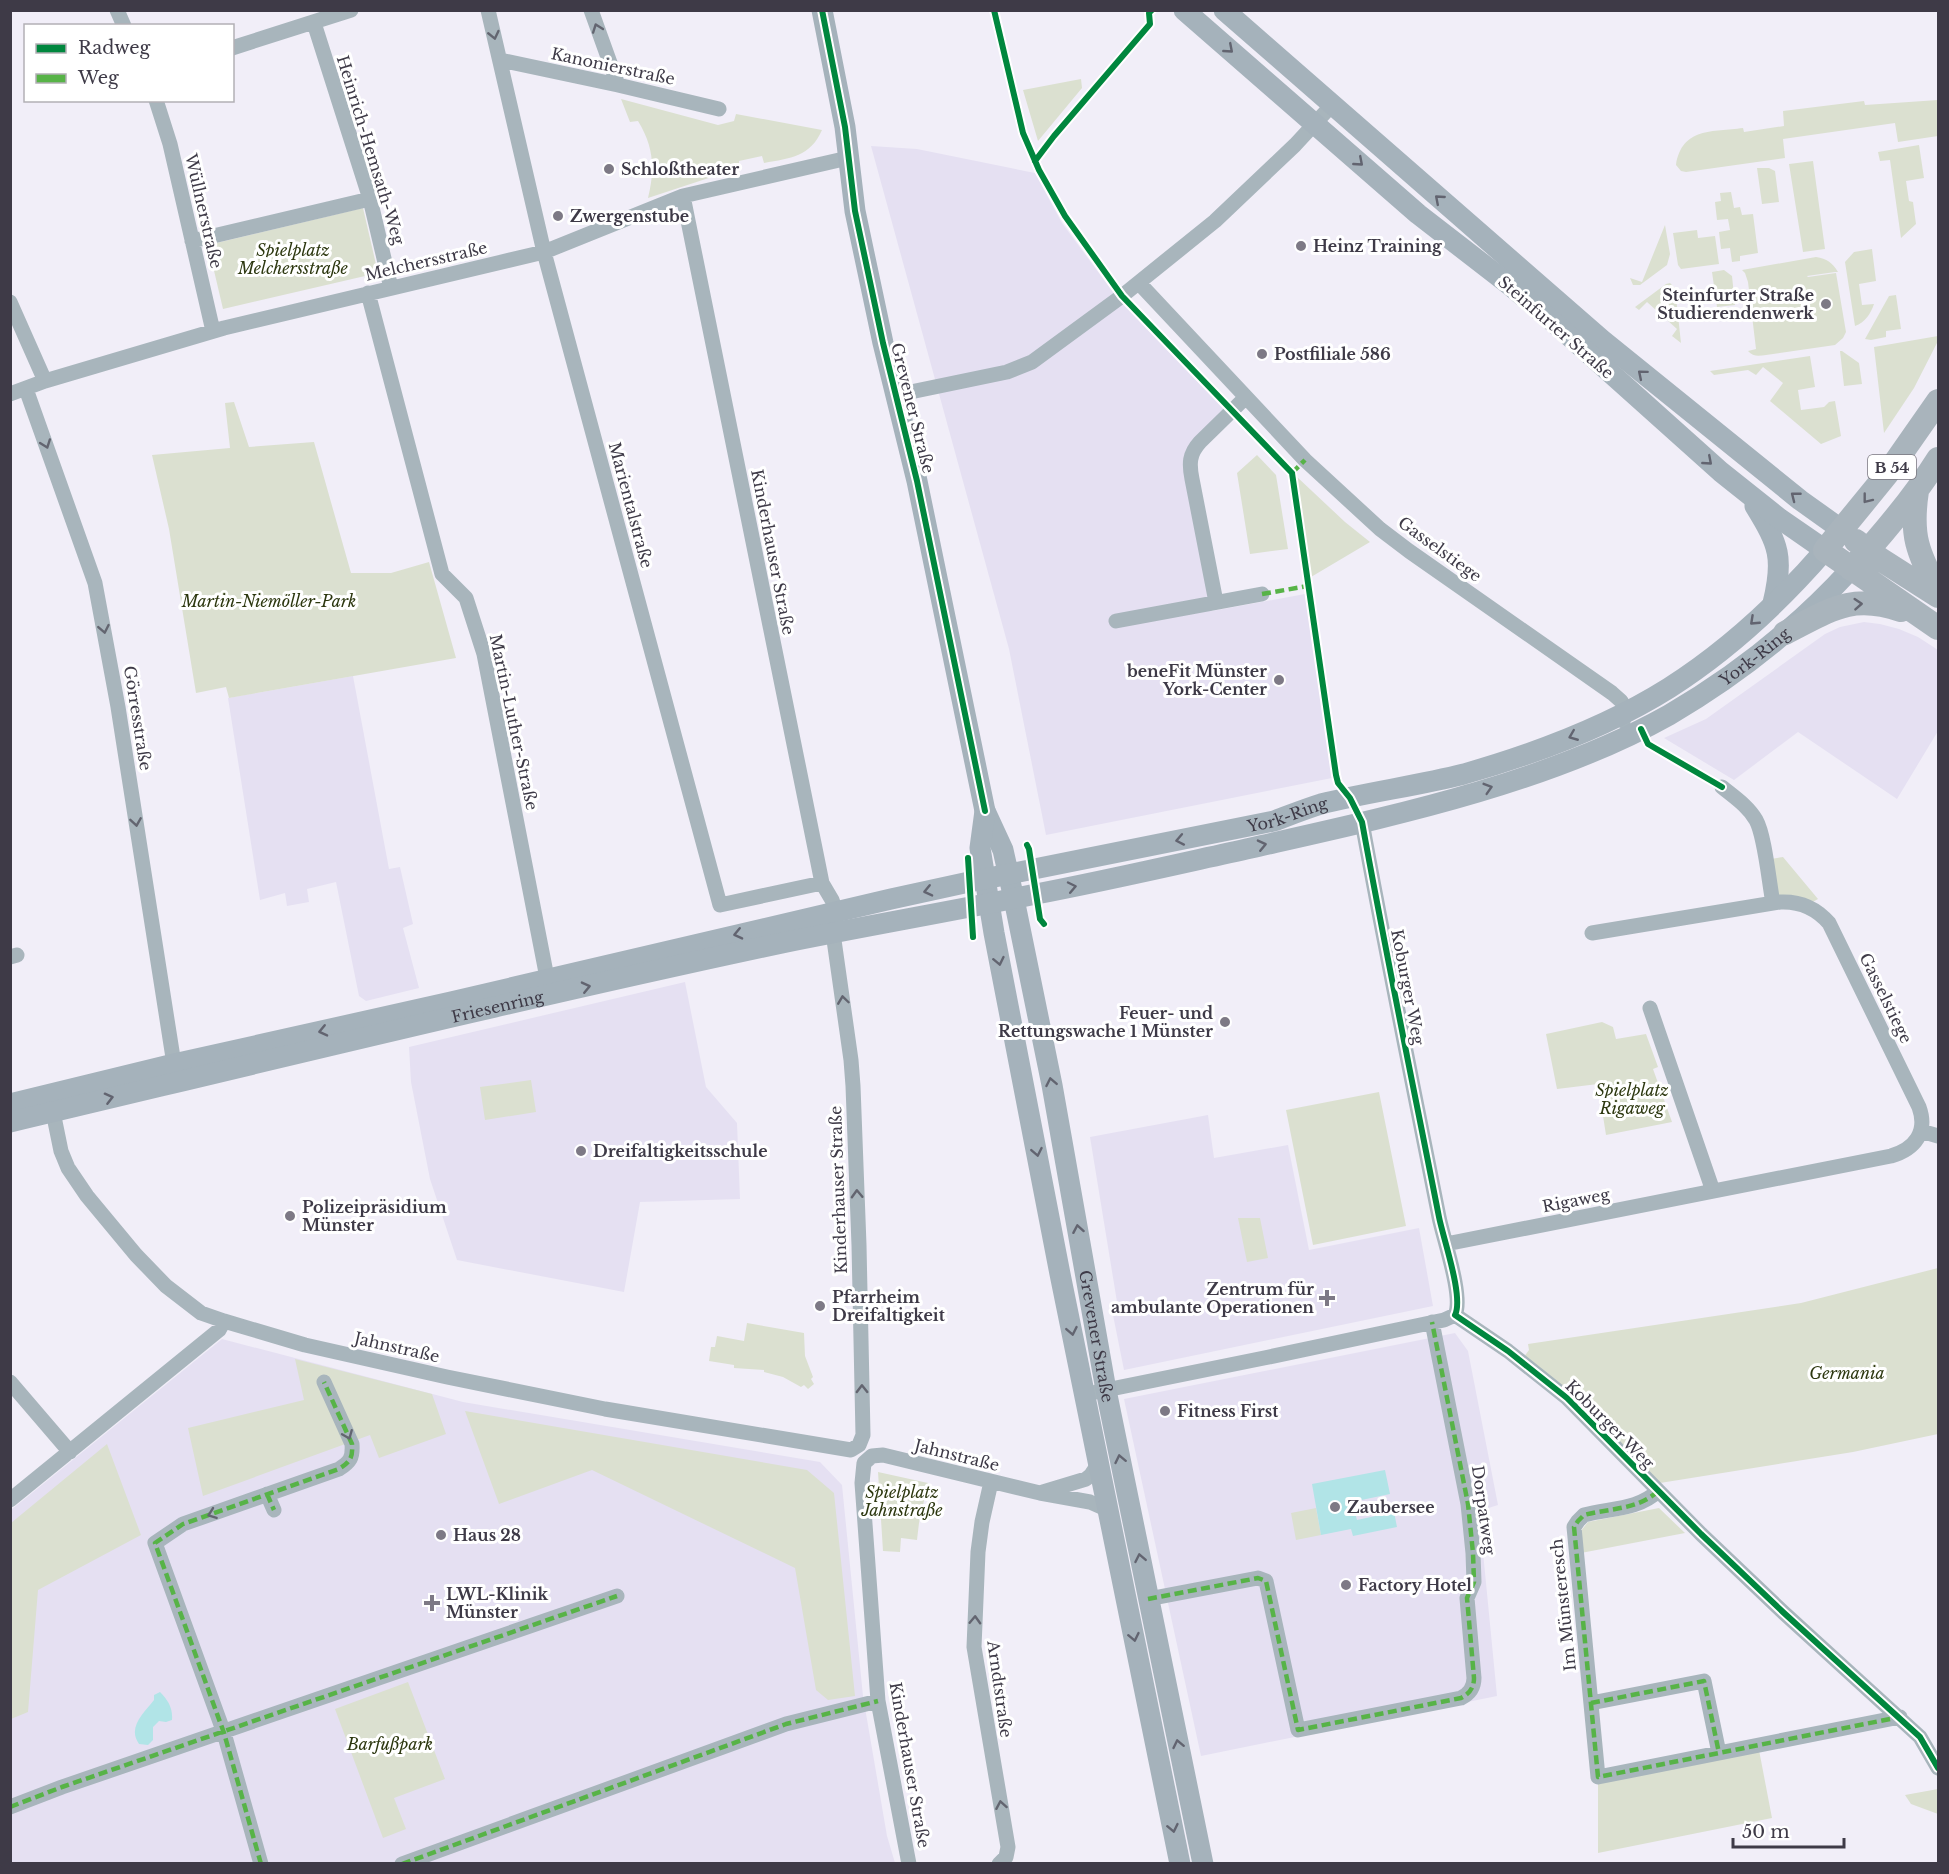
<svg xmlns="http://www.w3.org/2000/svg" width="1949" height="1874" font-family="'Libre Baskerville',serif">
	<rect width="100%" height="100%" fill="#f1eef8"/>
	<path fill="#e5e0f2" d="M 871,146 L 917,149 L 1035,173 L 1062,223 L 1110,288 L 1226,409 L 1193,440 L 1212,611 L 1305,594 L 1332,778 L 1046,835 L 1009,649 Z
		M 1864,622 L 1880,624 L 1899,629 L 1918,637 L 1938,650 L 1938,731 L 1897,799 L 1798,732 L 1734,780 L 1664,738 L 1706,719 L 1825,634 L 1840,627 Z
		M 353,676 L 389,869 L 400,867 L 413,924 L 403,928 L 419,988 L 366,1001 L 359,996 L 336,882 L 307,889 L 309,902 L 287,906 L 285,893 L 260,900 L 228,698 Z
		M 685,982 L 706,1087 L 737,1123 L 740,1199 L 640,1202 L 624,1292 L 457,1260 L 430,1179 L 411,1082 L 409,1047 Z
		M 1208,1115 L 1214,1158 L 1288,1145 L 1309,1250 L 1419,1228 L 1433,1306 L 1124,1370 L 1112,1310 L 1118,1308 L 1090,1137 Z
		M 1455,1333 L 1468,1351 L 1498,1505 L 1479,1511 L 1497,1696 L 1201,1756 L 1124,1399 Z
		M 222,1339 L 463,1402 L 820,1462 L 842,1485 L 863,1696 L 887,1836 L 895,1863 L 11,1864 L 11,1510 Z"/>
	<path fill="#dbe0d0" d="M 1081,79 L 1082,88 L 1038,141 L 1023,90 Z
		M 621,99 L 718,125 L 734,121 L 736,114 L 822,130 C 810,157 791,158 764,163 L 762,156 L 739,161 L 739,168 L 648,198 C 655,169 654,147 638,121 L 630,122 Z
		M 1938,100 L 1938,136 L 1898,142 L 1895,123 L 1783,139 L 1785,158 L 1686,172 L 1681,171 L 1676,165 C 1682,127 1713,132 1743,128 L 1744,132 L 1784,126 L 1783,111 L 1864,101 L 1865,105 Z
		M 1919,145 L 1924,178 L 1906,181 L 1909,201 L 1913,202 L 1916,224 L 1901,238 L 1890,160 L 1880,161 L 1878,152 Z
		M 1813,161 L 1825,249 L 1803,252 L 1789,164 Z
		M 1757,168 L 1769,168 L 1775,171 L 1779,202 L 1762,204 Z
		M 1731,192 L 1734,208 L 1740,207 L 1742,215 L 1753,214 L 1758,253 L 1740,256 L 1740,261 L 1732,262 L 1730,248 L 1721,249 L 1719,232 L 1730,230 L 1728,219 L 1717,220 L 1715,202 L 1721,201 L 1720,193 Z
		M 363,208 L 378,273 L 223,309 L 208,245 Z
		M 1665,225 L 1670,254 L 1667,265 L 1640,285 L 1633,285 L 1630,278 L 1642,282 Z
		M 1697,230 L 1698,238 L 1715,236 L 1719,264 L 1681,269 L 1678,265 L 1673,233 Z
		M 1872,249 L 1876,281 L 1859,284 L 1862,305 L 1874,304 C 1871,313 1865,323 1855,326 L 1845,262 L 1854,252 Z
		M 1816,257 C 1827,259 1832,262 1838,272 L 1835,272 L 1807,276 L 1808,277 L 1836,273 L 1846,332 L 1843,338 L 1835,345 L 1766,355 C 1759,356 1753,357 1748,351 L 1756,349 L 1748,282 L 1745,273 L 1742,270 Z
		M 1724,270 L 1732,276 L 1735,305 L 1717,307 L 1712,272 Z
		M 1670,283 L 1675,288 L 1681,343 L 1672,336 L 1677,329 L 1647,302 L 1639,310 L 1635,307 L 1666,284 Z
		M 1896,295 L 1901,329 L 1886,331 L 1886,337 L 1871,340 L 1865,339 L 1889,296 Z
		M 1938,336 L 1938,341 L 1914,388 L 1884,433 L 1874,347 Z
		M 1840,351 L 1842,351 L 1859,363 L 1862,384 L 1844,386 Z
		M 1810,356 L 1815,387 L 1798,390 L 1801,410 L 1824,407 L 1829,402 L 1835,401 L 1841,436 L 1821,444 L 1770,401 L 1783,383 L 1763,367 L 1756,375 L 1748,370 L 1714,375 L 1710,371 Z
		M 234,402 L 249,447 L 314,442 L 351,573 L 391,573 L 429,562 L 456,658 L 229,698 L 226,687 L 196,693 L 169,529 L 152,455 L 230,448 L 225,403 Z
		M 1257,455 L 1276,475 L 1288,549 L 1250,554 L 1237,473 Z
		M 1296,476 L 1345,522 L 1370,542 L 1311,577 Z
		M 1783,857 L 1818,899 L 1811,903 L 1778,899 L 1771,859 Z
		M 1602,1022 L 1613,1027 L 1616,1039 L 1646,1034 L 1658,1067 L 1653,1069 L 1672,1122 L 1606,1135 L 1598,1084 L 1557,1089 L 1546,1034 Z
		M 531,1080 L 536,1112 L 485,1120 L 480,1087 Z
		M 1379,1092 L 1406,1226 L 1313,1245 L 1286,1110 Z
		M 1238,1218 L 1260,1218 L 1268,1258 L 1247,1262 Z
		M 1938,1268 L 1938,1434 L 1853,1452 L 1660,1483 L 1523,1358 L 1529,1350 L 1528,1344 L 1801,1303 Z
		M 747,1323 L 804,1333 L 805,1356 L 813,1377 L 811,1379 L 814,1384 L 808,1389 L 804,1385 L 801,1387 L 783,1377 L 764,1372 L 764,1370 L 734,1368 L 734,1365 L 709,1361 L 711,1347 L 715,1347 L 717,1336 L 744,1341 Z
		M 295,1359 L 432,1394 L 446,1434 L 379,1458 L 370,1435 L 203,1496 L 188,1428 L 304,1400 Z
		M 465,1411 L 807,1470 L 834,1493 L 855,1696 L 828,1700 L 816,1690 L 795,1568 L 592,1470 L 499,1504 Z
		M 107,1444 L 141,1535 L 38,1590 L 28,1712 L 11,1719 L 11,1523 Z
		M 878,1472 L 928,1483 L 919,1523 L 917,1540 L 901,1538 L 900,1552 L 883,1551 Z
		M 1316,1508 L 1321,1535 L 1296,1540 L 1291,1513 Z
		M 1659,1508 L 1685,1533 L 1581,1553 L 1580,1532 L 1588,1522 Z
		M 408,1682 L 445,1779 L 394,1798 L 406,1829 L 383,1838 L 335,1709 Z
		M 1759,1750 L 1772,1818 L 1598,1853 L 1598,1782 Z
		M 1938,1789 L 1938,1814 L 1911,1804 L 1905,1795 Z"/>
	<path fill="#b1e4e7" d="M 1385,1470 L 1390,1494 L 1352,1502 L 1357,1520 L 1394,1512 L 1397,1527 L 1353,1536 L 1351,1529 L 1321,1535 L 1312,1484 Z
		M 160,1692 C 168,1700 173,1708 172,1720 L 166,1722 L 159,1721 L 153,1727 L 153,1740 L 148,1745 L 139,1744 C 127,1727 144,1713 154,1700 L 154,1695 Z"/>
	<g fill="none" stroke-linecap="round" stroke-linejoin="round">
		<path stroke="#a8b5bc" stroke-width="15" d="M 117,10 L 124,26
			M 488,10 L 544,252 L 720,905 L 822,883
			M 591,10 L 618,85
			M 314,23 L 370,199 L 391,288
			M 232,48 L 351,10
			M 500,60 L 618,85 L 719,109
			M 156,100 L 170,144 L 213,331
			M 683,196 L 817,858 L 822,883 L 832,900 L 836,911
			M 192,241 L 370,199
			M 1139,283 L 1305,460 L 1380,529 L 1409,551 L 1612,693 L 1621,701 L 1627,712 L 1623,721
			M 368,293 L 442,574 L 466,598 L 484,654 L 549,988
			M 10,302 L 45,381
			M 26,389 L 95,583 L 118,707 L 174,1064
			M 10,394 L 45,381 L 224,328 L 544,252 L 683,196 L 848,158
			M 896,395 L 1007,372 L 1032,362 L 1122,296 L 1215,221 L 1295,145 L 1332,105
			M 1216,602 L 1192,479 C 1189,464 1189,454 1200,442 L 1245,398
			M 1116,621 L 1262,594
			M 1722,787 C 1734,797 1748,806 1756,820 C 1765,836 1769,883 1773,903
			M 1362,822 C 1386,954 1413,1085 1439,1217 C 1443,1238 1464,1297 1455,1315
			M 10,957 L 17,955
			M 1650,1008 L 1713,1191
			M 51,1102 L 61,1151 L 68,1168 L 87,1196 L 136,1255 L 166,1286 L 201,1313 L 224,1321 L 305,1345 L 447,1377 L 605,1409 L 851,1450 L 859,1445 L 863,1435 L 859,1245 L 853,1086 L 851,1060 L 833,933
			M 1921,1131 L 1938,1136
			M 1446,1244 L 1891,1156 C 1915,1149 1928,1132 1919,1107 L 1829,923 C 1816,908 1800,901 1780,902 L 1592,933
			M 1455,1315 L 1508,1351 L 1567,1398 L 1701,1534 L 1784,1613 L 1920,1737 L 1938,1768
			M 10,1382 L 70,1452
			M 1096,1392 L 1264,1358 L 1444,1320 L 1455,1315
			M 991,1482 L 982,1522 L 978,1552 L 974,1647 L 1008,1847 L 1006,1857 L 999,1864
			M 1658,1491 C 1638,1510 1610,1508 1584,1515 L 1578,1521 L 1574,1527 L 1598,1777 L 1900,1717
			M 1043,1492 L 1086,1479 L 1091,1475 L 1099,1463
			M 267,1494 L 274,1510
			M 10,1500 L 219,1330 L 224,1321
			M 1148,1599 L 1258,1578 L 1266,1581 L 1298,1730 L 1461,1698 C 1469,1694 1474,1688 1474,1678 L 1467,1598 L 1474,1582 L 1473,1553 L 1468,1504 L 1432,1322
			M 1591,1703 L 1704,1681 L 1719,1753
			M 10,1807 L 62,1787 L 617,1596
			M 261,1864 L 224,1733 L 155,1543 L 183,1524 L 339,1469 C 350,1462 353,1458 352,1444 L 324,1382
			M 402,1864 L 786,1724 L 878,1701
			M 909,1864 L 878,1701 L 862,1483 L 864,1463 L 872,1456 L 883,1455 L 1040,1493 L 1090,1502 L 1108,1510"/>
		<g stroke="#a5b2bb" stroke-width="21">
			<path id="s1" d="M 822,10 L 845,127 L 855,211 L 883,343 L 917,481 L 985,811 L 1003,850 L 1014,899 L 1052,1085 L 1106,1390 L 1203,1864"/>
			<path d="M 1224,10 L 1602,340 L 1800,500 L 1842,530"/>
			<path d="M 1755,506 C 1779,545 1784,558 1773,603"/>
			<path d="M 985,811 L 980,848 L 994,933 L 1060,1274 L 1180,1864"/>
			<path id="s2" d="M 10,1104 L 174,1064 L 451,1002 L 891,899 L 969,882 L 1274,821 C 1290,815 1305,809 1321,804 C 1368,792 1417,786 1464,774 C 1534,754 1607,727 1669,688 C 1727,651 1780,602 1825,550 L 1780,519 L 1721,472 L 1558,326 L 1511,286 L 1418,214 L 1184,10"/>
			<path id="s3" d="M 10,1122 C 267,1061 524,998 782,943 C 865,926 948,912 1031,895 C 1105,881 1178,864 1251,848 C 1388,817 1546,784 1669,715 C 1736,676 1799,626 1851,569"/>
		</g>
		<path stroke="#a9b4bc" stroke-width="24" d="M 1938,401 L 1887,474 L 1825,550 L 1938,628
			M 1917,491 C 1910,537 1918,552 1938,591
			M 1856,541 L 1880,559 L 1938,596
			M 1851,569 C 1883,534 1913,499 1938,459
			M 1785,633 C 1829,611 1850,593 1901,610"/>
		<path stroke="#57b347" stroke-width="4.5" stroke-dasharray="9 4.5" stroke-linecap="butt" d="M 1292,473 L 1305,460
			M 1262,594 L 1308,586
			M 1658,1491 C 1638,1510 1610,1508 1584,1515 L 1578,1521 L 1574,1527 L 1598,1777 L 1900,1717
			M 267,1494 L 274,1510
			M 1148,1599 L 1258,1578 L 1266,1581 L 1298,1730 L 1461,1698 C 1469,1694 1474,1688 1474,1678 L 1467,1598 L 1474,1582 L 1473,1553 L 1468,1504 L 1432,1322
			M 1591,1703 L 1704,1681 L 1719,1753
			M 10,1807 L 62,1787 L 617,1596
			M 261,1864 L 224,1733 L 155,1543 L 183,1524 L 339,1469 C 350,1462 353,1458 352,1444 L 324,1382
			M 402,1864 L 786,1724 L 878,1701"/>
		<g stroke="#fff" stroke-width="10">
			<path id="cycleway" d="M 822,10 L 845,127 L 855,211 L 883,343 L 917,481 L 985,811
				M 994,10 L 1023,133 L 1039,170 L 1065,216 L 1122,296 L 1292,473
				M 1035,161 L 1054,136 L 1150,24 L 1149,13 L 1152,10
				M 1292,473 L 1336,775 L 1338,783 L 1350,798 L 1362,822 C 1386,954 1413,1085 1439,1217 C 1443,1238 1464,1297 1455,1315 L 1508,1351 L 1567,1398 L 1701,1534 L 1784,1613 L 1920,1737 L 1938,1768
				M 1641,729 L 1648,744 L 1722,787
				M 1027,845 L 1029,849 L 1040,919 L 1044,924
				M 968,858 L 973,937"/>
		</g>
		<use href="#cycleway" stroke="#00873e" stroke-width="6"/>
	</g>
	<defs><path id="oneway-chevron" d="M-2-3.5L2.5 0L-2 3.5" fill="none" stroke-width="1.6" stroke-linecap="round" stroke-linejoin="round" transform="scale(1.5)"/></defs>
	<g stroke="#636570">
		<use href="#oneway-chevron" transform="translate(597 28) rotate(-110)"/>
		<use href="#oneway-chevron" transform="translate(494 35) rotate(77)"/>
		<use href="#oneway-chevron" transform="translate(46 444) rotate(70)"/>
		<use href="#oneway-chevron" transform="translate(1867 499) rotate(128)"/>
		<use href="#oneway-chevron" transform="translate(1858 604) rotate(-4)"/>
		<use href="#oneway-chevron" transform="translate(104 629) rotate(79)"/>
		<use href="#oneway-chevron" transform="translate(136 822) rotate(81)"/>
		<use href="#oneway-chevron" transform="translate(843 1000) rotate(-98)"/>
		<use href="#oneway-chevron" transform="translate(857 1194) rotate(-92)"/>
		<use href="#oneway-chevron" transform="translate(862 1389) rotate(-91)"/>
		<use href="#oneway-chevron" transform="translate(348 1435) rotate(68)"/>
		<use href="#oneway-chevron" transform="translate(212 1514) rotate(160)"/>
		<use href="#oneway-chevron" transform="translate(975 1620) rotate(-88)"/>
		<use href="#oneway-chevron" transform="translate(1001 1805) rotate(-100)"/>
	</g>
	<g stroke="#626470">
		<use href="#oneway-chevron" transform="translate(1229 49) rotate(41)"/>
		<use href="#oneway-chevron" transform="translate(1359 162) rotate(41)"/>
		<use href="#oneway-chevron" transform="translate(1439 199) rotate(-139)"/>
		<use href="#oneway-chevron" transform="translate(1642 374) rotate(-140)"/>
		<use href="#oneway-chevron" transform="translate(1708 461) rotate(41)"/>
		<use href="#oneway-chevron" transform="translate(1795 496) rotate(-142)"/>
		<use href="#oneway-chevron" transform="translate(1754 621) rotate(137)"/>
		<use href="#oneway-chevron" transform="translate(1573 736) rotate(158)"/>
		<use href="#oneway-chevron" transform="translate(1488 788) rotate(-17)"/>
		<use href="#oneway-chevron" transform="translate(1180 840) rotate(169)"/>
		<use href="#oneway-chevron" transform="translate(1262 845) rotate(-13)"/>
		<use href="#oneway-chevron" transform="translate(1072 887) rotate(-12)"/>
		<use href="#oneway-chevron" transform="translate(928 891) rotate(167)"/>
		<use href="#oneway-chevron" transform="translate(738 934) rotate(167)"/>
		<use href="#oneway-chevron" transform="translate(999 961) rotate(78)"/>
		<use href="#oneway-chevron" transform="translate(586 987) rotate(-13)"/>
		<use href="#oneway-chevron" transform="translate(323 1031) rotate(167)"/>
		<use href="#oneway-chevron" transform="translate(1051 1082) rotate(-101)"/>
		<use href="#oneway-chevron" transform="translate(109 1098) rotate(-14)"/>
		<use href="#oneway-chevron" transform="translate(1037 1152) rotate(79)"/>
		<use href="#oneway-chevron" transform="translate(1078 1229) rotate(-100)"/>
		<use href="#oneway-chevron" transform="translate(1072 1331) rotate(79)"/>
		<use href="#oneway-chevron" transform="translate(1120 1459) rotate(-102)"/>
		<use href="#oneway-chevron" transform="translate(1140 1558) rotate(-101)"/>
		<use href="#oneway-chevron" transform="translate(1134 1637) rotate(78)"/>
		<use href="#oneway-chevron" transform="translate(1178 1744) rotate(-102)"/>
		<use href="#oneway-chevron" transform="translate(1173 1828) rotate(78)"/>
	</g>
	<g fill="#7d7985" stroke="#fff" stroke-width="2">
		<circle cx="609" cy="169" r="6"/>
		<circle cx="558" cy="216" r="6"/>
		<circle cx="1301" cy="246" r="6"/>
		<circle cx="1826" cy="304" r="6"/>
		<circle cx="1262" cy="354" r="6"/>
		<circle cx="1279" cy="680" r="6"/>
		<circle cx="1225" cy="1022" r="6"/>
		<circle cx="581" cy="1151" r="6"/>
		<circle cx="290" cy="1216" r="6"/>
		<path d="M1324 1289h6v6h6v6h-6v6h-6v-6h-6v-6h6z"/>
		<circle cx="820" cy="1306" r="6"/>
		<circle cx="1165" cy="1411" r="6"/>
		<circle cx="1335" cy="1507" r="6"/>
		<circle cx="441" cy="1535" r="6"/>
		<circle cx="1346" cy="1585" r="6"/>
		<path d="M429 1594h6v6h6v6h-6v6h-6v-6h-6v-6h6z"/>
	</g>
	<g text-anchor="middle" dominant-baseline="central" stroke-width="6" stroke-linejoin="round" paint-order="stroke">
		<rect fill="#fff" stroke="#78757e" stroke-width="1.5" x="1868" y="455" width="48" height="24" rx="4.5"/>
		<g font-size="15" font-weight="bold" fill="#3e3a47">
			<text x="1892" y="467">B 54</text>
		</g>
		<g font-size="16" fill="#3e3a47" stroke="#fff">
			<text transform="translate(613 66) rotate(12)">Kanonierstraße</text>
			<text transform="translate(371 150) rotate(73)">Heinrich-Hemsath-Weg</text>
			<text transform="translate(204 211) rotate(77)">Wüllnerstraße</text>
			<text transform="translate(426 261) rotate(-13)">Melchersstraße</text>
			<text transform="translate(1556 327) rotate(41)">Steinfurter Straße</text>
			<text transform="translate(913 408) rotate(76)">Grevener Straße</text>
			<text transform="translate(631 505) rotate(75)">Marientalstraße</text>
			<text transform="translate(1440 549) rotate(36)">Gasselstiege</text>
			<text transform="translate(773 552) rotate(79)">Kinderhauser Straße</text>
			<text stroke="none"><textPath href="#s3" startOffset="1815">York-Ring</textPath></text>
			<text transform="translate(138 718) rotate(81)">Görresstraße</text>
			<text transform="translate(514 722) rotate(78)">Martin-Luther-Straße</text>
			<text stroke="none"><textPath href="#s2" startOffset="1310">York-Ring</textPath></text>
			<text transform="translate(1408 987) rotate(79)">Koburger Weg</text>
			<text transform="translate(1886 998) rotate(64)">Gasselstiege</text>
			<text stroke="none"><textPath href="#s3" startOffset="501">Friesenring</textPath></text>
			<text transform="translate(838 1190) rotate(-92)">Kinderhauser Straße</text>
			<text transform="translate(1576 1200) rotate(-11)">Rigaweg</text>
			<text stroke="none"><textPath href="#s1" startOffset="1356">Grevener Straße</textPath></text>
			<text transform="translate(397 1347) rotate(13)">Jahnstraße</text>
			<text transform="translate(1610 1424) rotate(45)">Koburger Weg</text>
			<text transform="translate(957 1455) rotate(14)">Jahnstraße</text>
			<text transform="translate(1484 1510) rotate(82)">Dorpatweg</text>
			<text transform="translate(1563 1605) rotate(-96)">Im Münsteresch</text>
			<text transform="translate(1000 1689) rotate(82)">Arndtstraße</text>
			<text transform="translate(910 1765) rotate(80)">Kinderhauser Straße</text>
		</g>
		<g font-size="16" font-weight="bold" fill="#3e3a47" stroke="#fff" text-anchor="start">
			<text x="621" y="169">Schloßtheater</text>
			<text x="570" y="216">Zwergenstube</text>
			<text x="1313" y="246">Heinz Training</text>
			<text x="1814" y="295" text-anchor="end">Steinfurter Straße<tspan x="1814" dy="18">Studierendenwerk</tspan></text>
			<text x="1274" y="354">Postfiliale 586</text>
			<text x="1267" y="671" text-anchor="end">beneFit Münster<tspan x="1267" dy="18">York-Center</tspan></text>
			<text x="1213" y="1013" text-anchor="end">Feuer- und<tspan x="1213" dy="18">Rettungswache 1 Münster</tspan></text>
			<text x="593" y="1151">Dreifaltigkeitsschule</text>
			<text x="302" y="1207">Polizeipräsidium<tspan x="302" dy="18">Münster</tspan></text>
			<text x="1314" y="1289" text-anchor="end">Zentrum für<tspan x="1314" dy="18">ambulante Operationen</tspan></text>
			<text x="832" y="1297">Pfarrheim<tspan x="832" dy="18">Dreifaltigkeit</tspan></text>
			<text x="1177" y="1411">Fitness First</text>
			<text x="1347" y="1507">Zaubersee</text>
			<text x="453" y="1535">Haus 28</text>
			<text x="1358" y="1585">Factory Hotel</text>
			<text x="446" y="1594">LWL-Klinik<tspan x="446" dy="18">Münster</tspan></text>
		</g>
		<g font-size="16" font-style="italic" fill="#2c370f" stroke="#fff">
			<text x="293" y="250">Spielplatz<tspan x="293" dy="18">Melchersstraße</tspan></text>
			<text x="269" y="601">Martin-Niemöller-Park</text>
			<text x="1632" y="1090">Spielplatz<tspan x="1632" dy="18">Rigaweg</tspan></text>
			<text x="1847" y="1373">Germania</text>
			<text x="902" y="1492">Spielplatz<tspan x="902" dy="18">Jahnstraße</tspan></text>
			<text x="390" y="1744">Barfußpark</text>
		</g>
	</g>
	<rect width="1949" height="1874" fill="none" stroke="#3e3a47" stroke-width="24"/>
	<rect x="24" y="24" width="210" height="78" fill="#ffffff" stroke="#b2b0b5" stroke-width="1.5"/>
	<rect x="36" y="44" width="30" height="9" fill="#00873e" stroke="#b2b0b5" stroke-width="1.5"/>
	<text x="78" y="54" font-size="18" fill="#3e3a47">Radweg</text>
	<rect x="36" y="74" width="30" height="9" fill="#57b347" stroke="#b2b0b5" stroke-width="1.5"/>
	<text x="78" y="84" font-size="18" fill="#3e3a47">Weg</text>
	<path d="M1733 1838v9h111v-9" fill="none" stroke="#3e3a47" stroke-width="3"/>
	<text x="1742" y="1838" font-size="18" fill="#3e3a47" stroke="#ffffff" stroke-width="4.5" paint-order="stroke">50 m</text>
</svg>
